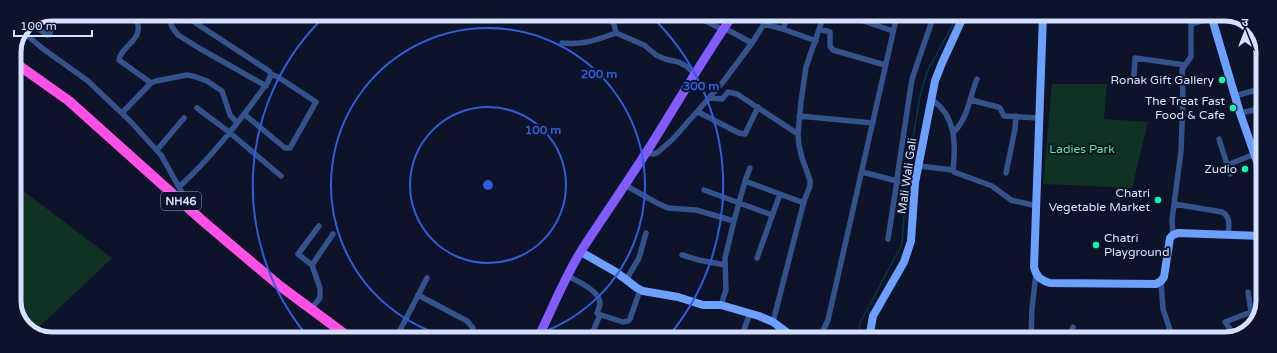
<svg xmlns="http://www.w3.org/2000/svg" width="1277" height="353" font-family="'Varela Round','Noto Sans Devanagari',sans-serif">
	<rect width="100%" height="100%" fill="#0d1328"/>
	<path fill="#103224" d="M 1052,84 L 1107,84 L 1104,119 L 1148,122 L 1132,188 L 1043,184 Z
		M 14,184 L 112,258 L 34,332 L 24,326 L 14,306 Z"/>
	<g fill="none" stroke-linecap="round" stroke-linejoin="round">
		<path stroke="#063848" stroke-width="1.5" d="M 858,339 L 860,323 L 902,244 L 907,174 L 920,96 L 927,72 L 958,15"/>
		<path stroke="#34528b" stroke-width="5.5" d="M 128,14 L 136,19 C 146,40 121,45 119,60 L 151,83
			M 172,14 L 170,20 L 172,27 L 178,35 L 199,48 L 266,86
			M 610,15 L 608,19 L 614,24 L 616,33
			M 695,15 L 723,30
			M 763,15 L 764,24
			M 846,15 L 893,31
			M 31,23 L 47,35 L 49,35 L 56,18 L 66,14
			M 1191,24 L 1191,15
			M 783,29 L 789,15
			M 819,29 L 830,32 L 830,46 L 833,50 L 885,65
			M 23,32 L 42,48 L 88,81 L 131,122 L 161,155 L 189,205
			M 562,43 C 584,45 596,40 616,33 L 644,45 L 656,55 L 665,59 L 678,62 L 686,66 L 695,74
			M 752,43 L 764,24 L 783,29 L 816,41
			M 1185,65 L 1191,57 L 1191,24 L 1212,18
			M 1134,76 L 1135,58 L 1185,65 L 1182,70 L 1183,100 L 1181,151 L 1172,220 L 1173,235
			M 1235,96 L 1263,88
			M 710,98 L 722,99 L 728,92 L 737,94 L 798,134
			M 932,100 C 956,116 956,144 953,170 L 954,172 L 992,186 L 1011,200 L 1037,206
			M 971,100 L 998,107 L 1000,108 L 1004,116 L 1039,118
			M 197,108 L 229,132 L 281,176
			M 698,112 L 739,133 L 745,134 L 758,107
			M 122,113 L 151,83 L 156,81 L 187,75 L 193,76 L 207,81 L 222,91 L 230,115 L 237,123
			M 1240,113 L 1263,108
			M 244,114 L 285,148 L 290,148 L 316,102 L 278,77 L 271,74
			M 799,116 L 873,123
			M 954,132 C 969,116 969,98 977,79
			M 1219,139 L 1230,174
			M 157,150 L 184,118
			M 646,153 L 654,154 L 658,152 L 673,139 L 723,82 L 752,43 L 724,28
			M 1227,165 L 1255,154
			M 919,166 L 953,170
			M 862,172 L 897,181 L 888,239
			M 1006,173 L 1015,129 L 1016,116
			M 745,181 L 750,168
			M 915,183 L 897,181 L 898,171 L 912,79 L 934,15
			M 625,185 L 657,203 L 668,208 L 696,210 L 734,221 L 745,181 L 804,203
			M 180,186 C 213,156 241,119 268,82 L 271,74 L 269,71 L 182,14
			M 704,190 L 772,215
			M 1174,204 L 1222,212 C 1231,217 1229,226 1228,235
			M 682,255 L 699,260 L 725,265
			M 757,258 L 780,194
			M 312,265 L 333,234
			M 568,276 C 577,281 600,291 600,303 C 600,306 598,310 597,313 L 598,314 L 623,322 L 628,321 L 630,319 L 640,290
			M 626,280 L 639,258 L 646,233
			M 1161,281 L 1163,309 L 1173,339
			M 1248,292 L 1251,312 L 1254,322
			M 418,295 L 467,321 L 473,328 L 471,338
			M 721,305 L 726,290 L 725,258 L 734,221
			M 311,309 L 320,298 L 320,288 L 312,265 L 298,254 L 319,226
			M 773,322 L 804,201 L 810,186 L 810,180 L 802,158 L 799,145 L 798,134 L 801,102 L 806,67 L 824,15
			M 1235,336 L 1225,322 L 1251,312
			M 396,338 L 427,278
			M 590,338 L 600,315
			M 741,338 L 750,313
			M 819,339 L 828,320 L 897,15
			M 1031,339 L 1032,308 L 1036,274
			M 1069,339 L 1073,327"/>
		<path stroke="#6ba0ff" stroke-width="8" d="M 1043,15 L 1034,267 C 1036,276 1040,280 1050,283 L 1156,284 L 1161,281 L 1164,277 L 1170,238 L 1173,235 L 1178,233 L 1262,236
			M 1211,15 L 1240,113 L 1262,176
			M 581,252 L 616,272 L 637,288 L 643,291 L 678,297 L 703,305 L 721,305 L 759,316 L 773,322 L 796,339
			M 869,339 L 873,316 L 904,262 L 911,241 L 915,183 L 935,81 L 942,63 L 964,15"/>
		<path stroke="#825bff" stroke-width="9" d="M 538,338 C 552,309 564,279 581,251 C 604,216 628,181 651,145 C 678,102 704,57 733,15"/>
		<path stroke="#ff4fe7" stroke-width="10" d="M 14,62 L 69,101 L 204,222 L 243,255 L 280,286 L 350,338"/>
	</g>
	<g fill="none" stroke="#2f5ddc" stroke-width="2">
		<circle cx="488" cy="185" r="78"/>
		<path d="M453 338A157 157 0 1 1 523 338"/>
		<path d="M309 338A235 235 0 0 1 326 15M651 16A235 235 0 0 1 667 338"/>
	</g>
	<g fill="#00ffb6" stroke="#0d1328" stroke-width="1.5">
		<circle cx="1222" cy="80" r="4"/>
		<circle cx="1233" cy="108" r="4"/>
		<circle cx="1245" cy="169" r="4"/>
		<circle cx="1158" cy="200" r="4"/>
		<circle cx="1096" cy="245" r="4"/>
	</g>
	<g text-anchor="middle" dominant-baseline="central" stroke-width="4" stroke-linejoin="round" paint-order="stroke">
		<rect fill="#0d1328" stroke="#98a2be" stroke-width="1" x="161" y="192" width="40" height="18" rx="3"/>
		<g font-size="11" font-weight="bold" fill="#d4e0ff">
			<text x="181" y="201">NH46</text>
		</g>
		<g font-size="12" fill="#d4e0ff" stroke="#0d1328" text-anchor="end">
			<text x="1214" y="80">Ronak Gift Gallery</text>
			<text x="1225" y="101">The Treat Fast<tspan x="1225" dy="14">Food &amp; Cafe</tspan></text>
			<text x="1237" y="169">Zudio</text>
			<text x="1150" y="193">Chatri<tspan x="1150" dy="14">Vegetable Market</tspan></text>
			<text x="1104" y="238" text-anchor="start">Chatri<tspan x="1104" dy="14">Playground</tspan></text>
		</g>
		<g font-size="12" fill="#55ea8b" stroke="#0d1328">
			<text x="1082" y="149">Ladies Park</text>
		</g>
		<g font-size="12" fill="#d4e0ff" stroke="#0d1328">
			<text transform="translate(907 176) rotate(-82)">Mali Wali Gali</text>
		</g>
	</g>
	<path d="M0 0H1277V353H0ZM52 21H1225A31 31 0 0 1 1256 52V301A31 31 0 0 1 1225 332H52A31 31 0 0 1 21 301V52A31 31 0 0 1 52 21Z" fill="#0d1328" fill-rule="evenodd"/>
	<path fill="none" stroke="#d4e0ff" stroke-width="5" d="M52 21H1225A31 31 0 0 1 1256 52V301A31 31 0 0 1 1225 332H52A31 31 0 0 1 21 301V52A31 31 0 0 1 52 21Z"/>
	<circle cx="488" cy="185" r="6" fill="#2f5ddc" stroke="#0d1328" stroke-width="2"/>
	<g font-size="12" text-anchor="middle" font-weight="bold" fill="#2f5ddc" stroke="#0d1328" stroke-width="4" stroke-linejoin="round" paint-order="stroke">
		<text x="599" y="78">200 m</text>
		<text x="701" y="90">300 m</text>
		<text x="543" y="134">100 m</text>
	</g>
	<g transform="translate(1245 32)" stroke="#0d1328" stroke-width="3" paint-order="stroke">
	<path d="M0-3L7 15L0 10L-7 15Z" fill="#d4e0ff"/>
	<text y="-6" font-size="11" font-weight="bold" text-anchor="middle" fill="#d4e0ff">उ</text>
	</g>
	<path d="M14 30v6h78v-6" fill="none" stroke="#d4e0ff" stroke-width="2"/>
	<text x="20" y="30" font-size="12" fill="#d4e0ff" stroke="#0d1328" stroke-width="3" paint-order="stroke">100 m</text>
</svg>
